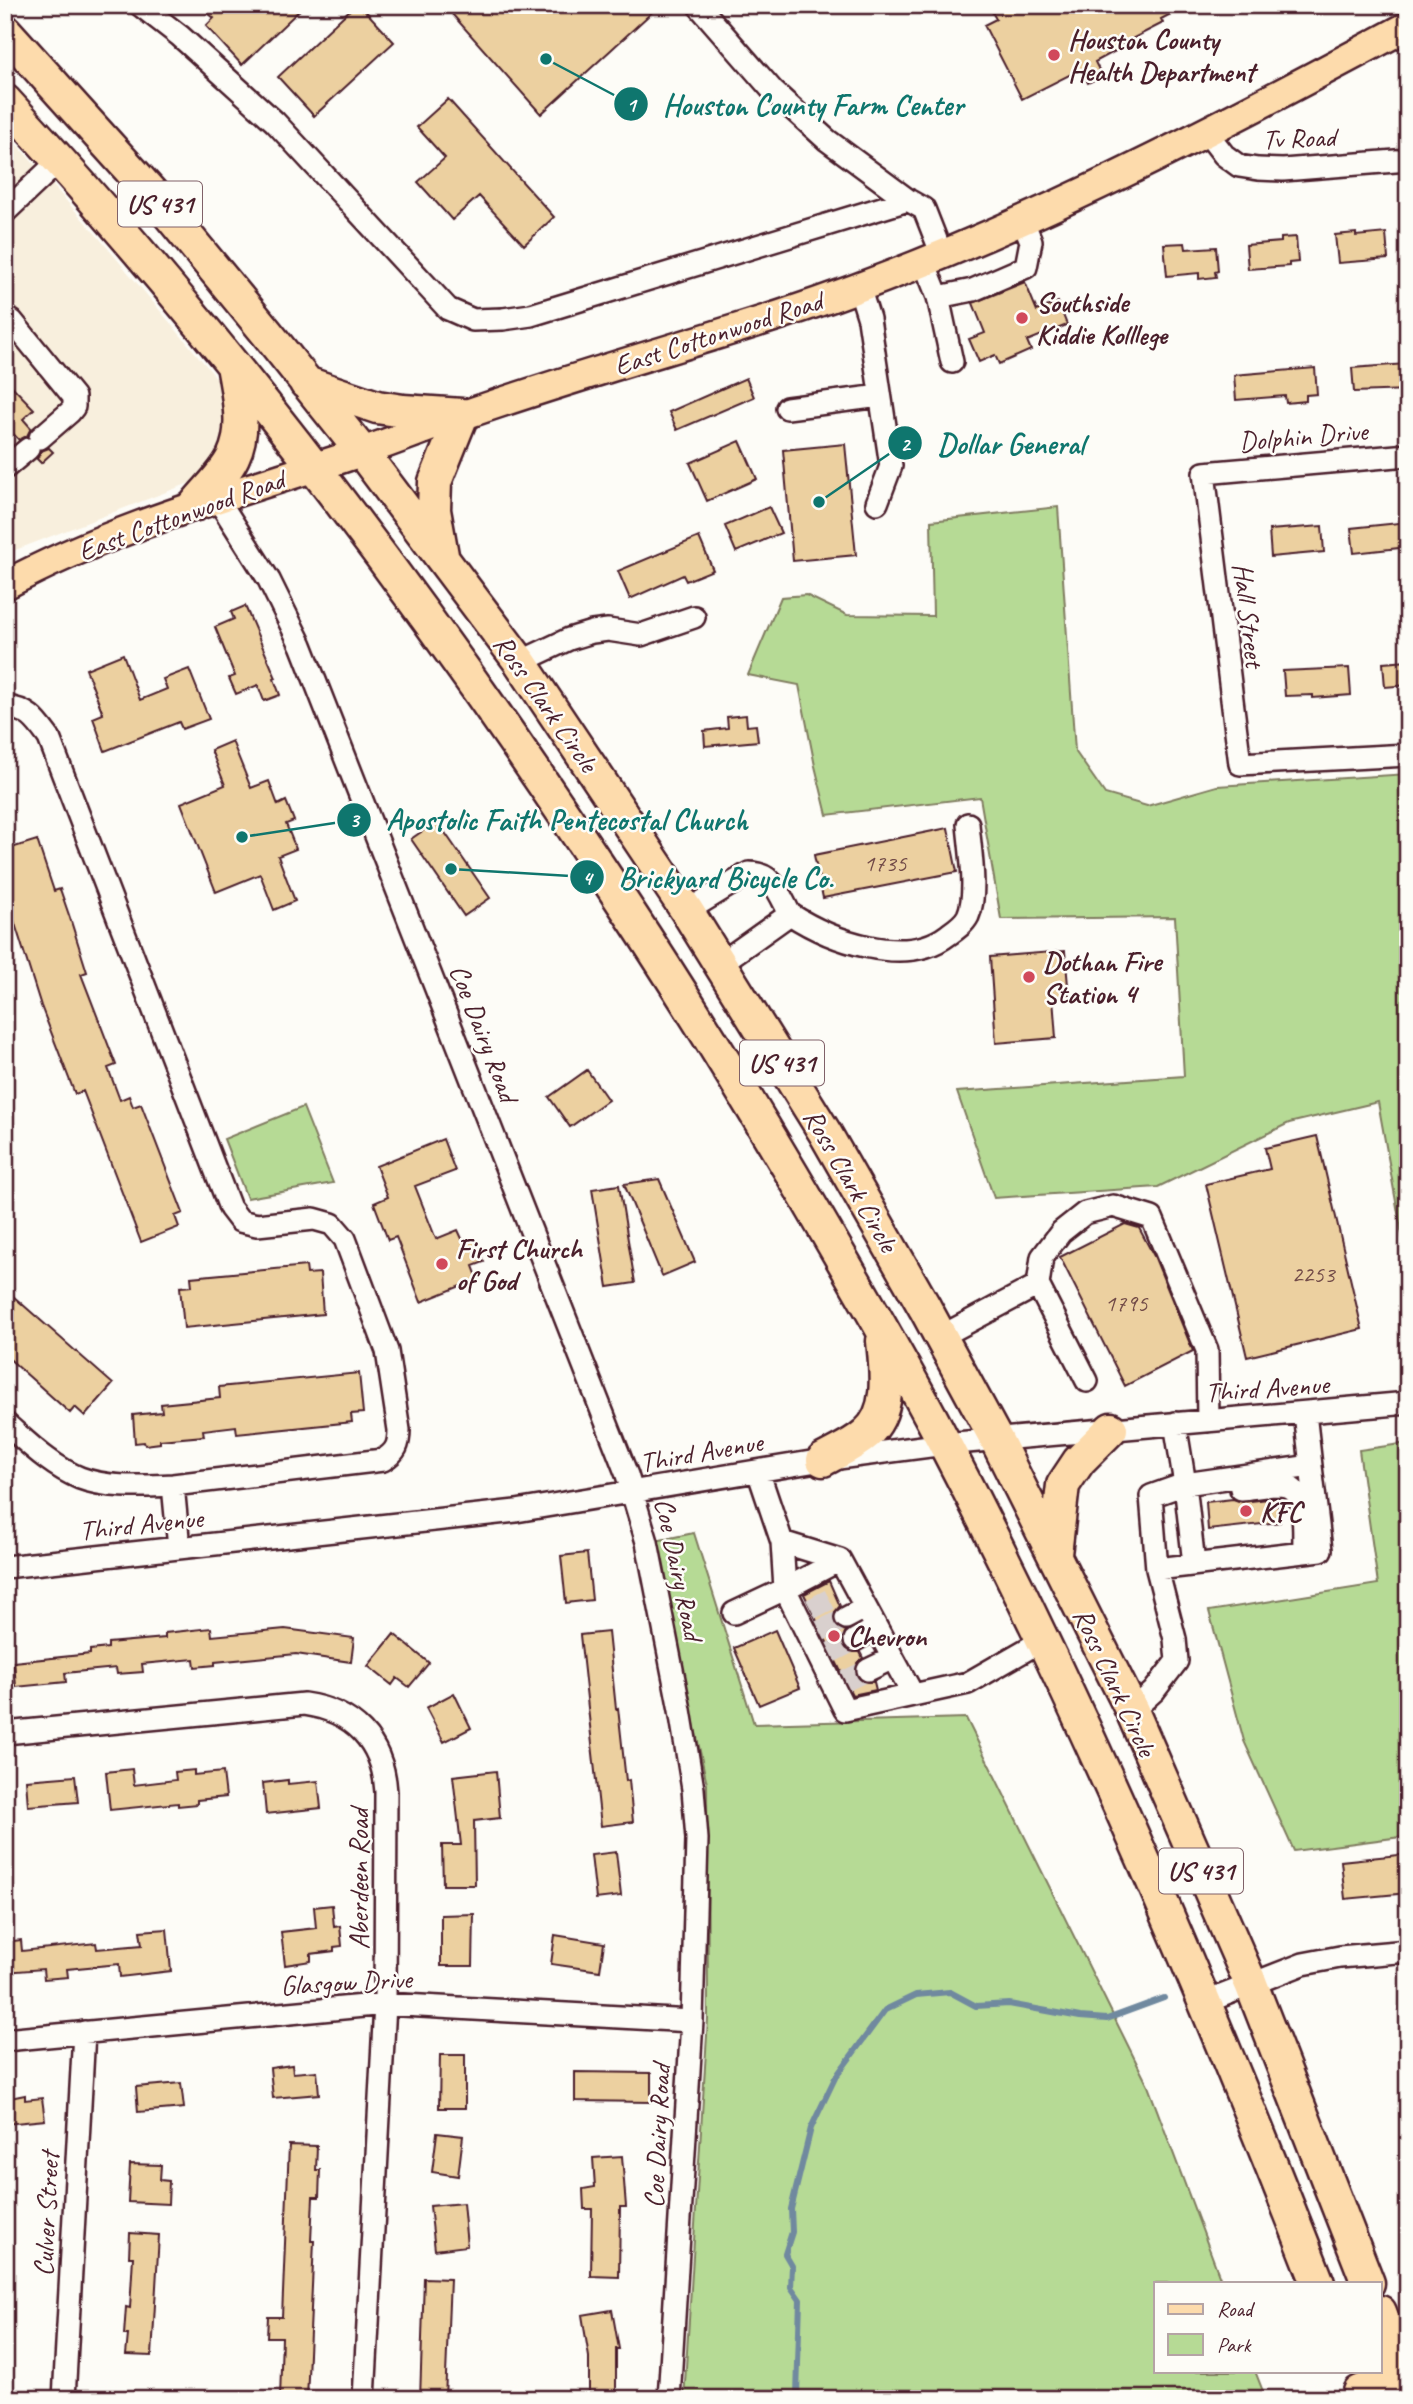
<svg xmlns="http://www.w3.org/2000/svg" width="1413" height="2404" font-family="Caveat,sans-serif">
	<rect width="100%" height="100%" fill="#fdfcf7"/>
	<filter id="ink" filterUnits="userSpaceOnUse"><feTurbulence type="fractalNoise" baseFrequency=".0143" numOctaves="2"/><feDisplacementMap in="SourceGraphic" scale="14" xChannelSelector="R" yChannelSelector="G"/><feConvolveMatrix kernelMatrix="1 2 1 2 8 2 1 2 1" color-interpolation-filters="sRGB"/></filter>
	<g filter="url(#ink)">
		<path fill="#f8efdd" d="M 5,131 L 100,239 L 224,387 L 228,435 L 205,477 L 5,554 Z"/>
		<path fill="#b6da95" stroke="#807c60" stroke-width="2" d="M 1058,507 L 1075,751 L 1105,794 L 1147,806 L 1217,786 L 1408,774 L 1408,1268 L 1378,1102 L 1289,1123 L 1158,1187 L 994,1198 L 957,1092 L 1184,1076 L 1175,917 L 1001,919 L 980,797 L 827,815 L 815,766 L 799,685 L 748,675 L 781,597 L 806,595 L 847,615 L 933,616 L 931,521 Z
			M 303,1107 L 333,1183 L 247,1198 L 224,1139 Z
			M 1408,1443 L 1408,1836 L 1294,1851 L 1244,1741 L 1209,1611 L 1378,1584 L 1359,1450 Z
			M 694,1533 L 754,1724 L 966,1718 L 1148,2086 L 1222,2283 L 1156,2283 L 1156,2371 L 1255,2371 L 1266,2399 L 684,2399 L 708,2019 L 707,1784 L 655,1541 Z"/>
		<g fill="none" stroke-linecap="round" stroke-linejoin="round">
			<path stroke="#70899f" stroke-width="6" d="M 800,2399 L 797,2395 L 800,2300 L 791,2287 L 792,2266 L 785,2254 L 792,2232 L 791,2209 L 811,2128 L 835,2078 L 885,2010 L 916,1995 L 950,1992 L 976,2006 L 1009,2004 L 1080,2017 L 1107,2019 L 1164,1998"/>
		</g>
		<path fill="#ecd0a0" stroke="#4a1f2b" stroke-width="2" d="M 198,5 L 305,5 L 242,65 L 206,26 L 214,18 Z
			M 355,5 L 360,5 L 394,42 L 314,116 L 278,77 Z
			M 444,5 L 660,5 L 541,114 Z
			M 988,5 L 1188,5 L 1161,19 L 1163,23 L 1120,45 L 1121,48 L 1095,62 L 1102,76 L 1088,83 L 1081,69 L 1022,99 L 984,25 L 996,19 Z
			M 448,99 L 554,217 L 524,245 L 479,196 L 452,220 L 418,182 L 445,158 L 417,127 Z
			M 1356,233 L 1356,236 L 1386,233 L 1388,259 L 1338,263 L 1335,235 Z
			M 1296,237 L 1298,262 L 1289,263 L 1289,266 L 1248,269 L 1246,245 L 1281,242 L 1281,238 Z
			M 1185,243 L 1186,249 L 1216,247 L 1218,271 L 1215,272 L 1216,277 L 1199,279 L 1199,273 L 1167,276 L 1164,244 Z
			M 1025,282 L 1037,311 L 1058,302 L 1067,325 L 1027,341 L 1031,350 L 999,364 L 995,355 L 979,362 L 969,339 L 985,333 L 973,303 Z
			M 1406,364 L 1408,390 L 1354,392 L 1352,368 Z
			M 1315,368 L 1317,394 L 1306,395 L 1306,401 L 1286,403 L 1285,396 L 1236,400 L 1234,375 Z
			M 746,378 L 754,397 L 677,430 L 669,412 Z
			M 5,379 L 34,409 L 23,419 L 31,428 L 27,436 L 19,440 L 5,425 Z
			M 740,441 L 757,479 L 707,501 L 690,463 Z
			M 845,444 L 856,555 L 793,561 L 783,450 Z
			M 49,448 L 53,452 L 41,463 L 37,459 L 41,451 Z
			M 769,507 L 781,533 L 736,552 L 725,526 Z
			M 1408,522 L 1408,547 L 1354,553 L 1351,528 Z
			M 1322,526 L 1324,552 L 1271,557 L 1269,530 Z
			M 699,537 L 713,570 L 686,581 L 683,575 L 630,599 L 618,571 Z
			M 245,606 L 276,678 L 274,679 L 280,695 L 264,701 L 258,685 L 236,694 L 229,678 L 235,676 L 215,627 L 234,619 L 231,612 Z
			M 123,654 L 140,700 L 167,689 L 163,679 L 189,669 L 209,719 L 182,729 L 179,722 L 105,751 L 93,718 L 103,714 L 86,669 Z
			M 1408,661 L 1408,685 L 1385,687 L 1383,663 Z
			M 1349,668 L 1351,695 L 1313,698 L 1313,695 L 1285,696 L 1283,671 Z
			M 746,715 L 747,726 L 756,725 L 758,741 L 705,746 L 704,731 L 728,728 L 727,717 Z
			M 232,741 L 251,788 L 269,781 L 278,805 L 286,801 L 294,821 L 286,824 L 296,849 L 278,856 L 295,901 L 274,910 L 260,874 L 216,892 L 181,803 L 225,785 L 211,750 Z
			M 437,821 L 490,898 L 464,916 L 411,839 Z
			M 948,828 L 957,872 L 823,898 L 814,855 Z
			M 37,840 L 54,891 L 60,889 L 70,918 L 87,972 L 81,974 L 116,1065 L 108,1068 L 120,1100 L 129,1096 L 133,1107 L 141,1104 L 183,1213 L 175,1216 L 179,1227 L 141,1242 L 83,1091 L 75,1094 L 41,1006 L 5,892 L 5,850 Z
			M 1065,951 L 1069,997 L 1053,998 L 1056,1038 L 996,1043 L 990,957 Z
			M 587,1070 L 608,1100 L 570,1127 L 549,1097 Z
			M 1317,1136 L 1362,1329 L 1247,1357 L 1206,1184 L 1270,1169 L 1265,1148 Z
			M 443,1139 L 455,1171 L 415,1186 L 436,1239 L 458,1230 L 464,1243 L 474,1238 L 484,1262 L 473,1266 L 478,1279 L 421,1302 L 396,1237 L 388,1240 L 374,1203 L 388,1197 L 376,1166 Z
			M 659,1179 L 695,1262 L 662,1276 L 624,1184 Z
			M 619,1185 L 635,1283 L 608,1287 L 592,1189 Z
			M 1125,1224 L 1139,1228 L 1155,1258 L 1193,1351 L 1125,1386 L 1060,1257 Z
			M 306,1266 L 307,1274 L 320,1273 L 323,1314 L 184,1328 L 180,1287 L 192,1286 L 191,1277 Z
			M 5,1289 L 113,1384 L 85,1416 L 75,1407 L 70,1413 L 5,1355 Z
			M 359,1373 L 363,1413 L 351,1414 L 352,1422 L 237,1434 L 236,1426 L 203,1430 L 204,1436 L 160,1440 L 160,1443 L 145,1445 L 144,1442 L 135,1443 L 133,1415 L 162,1412 L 161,1404 L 220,1398 L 219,1387 Z
			M 1277,1498 L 1280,1522 L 1208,1530 L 1206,1502 L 1233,1499 L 1242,1502 Z
			M 587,1553 L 592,1600 L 566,1603 L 561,1556 Z
			M 829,1581 L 840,1606 L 835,1612 L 834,1623 L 840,1629 L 846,1631 L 842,1639 L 843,1646 L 849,1652 L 860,1652 L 863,1658 L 857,1663 L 856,1675 L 861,1681 L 874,1682 L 876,1690 L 852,1695 L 804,1594 Z
			M 211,1628 L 212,1636 L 285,1629 L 354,1638 L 351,1662 L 296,1654 L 215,1662 L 215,1665 L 195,1667 L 194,1659 L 142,1664 L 143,1672 L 117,1674 L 116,1668 L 65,1673 L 66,1682 L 16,1687 L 14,1662 L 90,1654 L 90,1650 L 108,1648 L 108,1643 L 165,1638 L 165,1633 Z
			M 775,1630 L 800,1688 L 759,1705 L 734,1648 Z
			M 608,1632 L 616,1709 L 618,1708 L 626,1781 L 629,1780 L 633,1822 L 601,1826 L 580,1635 Z
			M 394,1634 L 429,1663 L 409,1687 L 397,1678 L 392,1685 L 368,1666 Z
			M 454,1693 L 471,1728 L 444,1742 L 426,1708 Z
			M 132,1769 L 134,1785 L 176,1780 L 175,1772 L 194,1770 L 194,1775 L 223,1772 L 226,1797 L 197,1800 L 197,1804 L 178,1806 L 178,1803 L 110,1810 L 106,1772 Z
			M 496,1771 L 500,1818 L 474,1821 L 475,1885 L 443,1885 L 442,1845 L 461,1845 L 453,1776 Z
			M 75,1776 L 78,1802 L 28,1806 L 26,1780 Z
			M 288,1780 L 288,1784 L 318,1781 L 321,1808 L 266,1814 L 263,1783 Z
			M 616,1852 L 621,1896 L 596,1899 L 591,1855 Z
			M 1408,1854 L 1408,1893 L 1345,1899 L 1341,1861 Z
			M 332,1905 L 334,1927 L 340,1926 L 342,1946 L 334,1947 L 334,1951 L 311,1954 L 311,1961 L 285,1965 L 281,1932 L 316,1928 L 314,1907 Z
			M 474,1914 L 473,1966 L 441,1966 L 441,1915 Z
			M 167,1929 L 171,1971 L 120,1977 L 119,1964 L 67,1969 L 68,1977 L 44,1979 L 43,1969 L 5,1972 L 5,1942 L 21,1940 L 22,1951 L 96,1943 L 97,1949 L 142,1945 L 140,1931 Z
			M 555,1935 L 604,1943 L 600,1971 L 551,1964 Z
			M 440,2055 L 465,2055 L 465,2108 L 439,2108 Z
			M 292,2065 L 293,2073 L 317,2071 L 319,2094 L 273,2098 L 270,2068 Z
			M 575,2072 L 651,2073 L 651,2102 L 575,2101 Z
			M 181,2083 L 184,2108 L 138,2112 L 136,2087 Z
			M 25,2095 L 25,2100 L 42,2098 L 45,2120 L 5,2124 L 5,2099 Z
			M 437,2133 L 463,2136 L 458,2176 L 432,2172 Z
			M 289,2145 L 317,2146 L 316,2170 L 320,2170 L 319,2197 L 313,2197 L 311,2241 L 314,2241 L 307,2399 L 280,2399 L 282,2337 L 267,2337 L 268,2317 L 282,2317 Z
			M 622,2156 L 626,2207 L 620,2207 L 619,2277 L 591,2276 L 592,2209 L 584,2209 L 583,2189 L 595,2187 L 593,2158 Z
			M 130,2164 L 161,2165 L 160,2180 L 169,2181 L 168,2204 L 128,2202 Z
			M 463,2203 L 467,2246 L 435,2250 L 430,2206 Z
			M 130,2233 L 159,2235 L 152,2356 L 126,2355 L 128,2335 L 124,2335 L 126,2307 L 130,2308 L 133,2257 L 129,2257 Z
			M 424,2278 L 450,2279 L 445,2399 L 420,2399 Z
			M 612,2310 L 619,2349 L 616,2349 L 616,2399 L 589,2399 L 589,2357 L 582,2315 Z"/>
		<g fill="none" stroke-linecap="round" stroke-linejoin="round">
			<path stroke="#d9d0ce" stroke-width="21" stroke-dasharray="21 10" stroke-linecap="butt" d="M 811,1609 L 836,1596
				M 820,1631 L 846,1618
				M 830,1653 L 855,1640
				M 843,1682 L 868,1670"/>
			<g stroke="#4a1f2b" stroke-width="26">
				<path id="minor" d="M 140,5 L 180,36 L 275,122 L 448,309 L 473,320 L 503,319 L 531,315 L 908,200
					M 698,5 L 773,91 L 827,140 L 908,200 L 924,209 L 942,255
					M 1207,133 L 1224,155 L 1239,166 L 1258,169 L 1283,170 L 1408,160
					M 5,212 L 60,160
					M 924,262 L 938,297 L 952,362
					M 859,287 L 869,319 L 891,466 L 877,503
					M 938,297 L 973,290 L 1026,267 L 1031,241 L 1023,221
					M 5,317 L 12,321 L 74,397 L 74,407 L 70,412 L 40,438
					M 787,408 L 880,396
					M 1408,455 L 1204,473 L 1240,764 L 1408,755
					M 5,468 L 28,449
					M 217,498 L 269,580 L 301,645 L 627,1475 L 647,1542 L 680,1710 L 693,1789 L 697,1839 L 692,2021 L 669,2399
					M 520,662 L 569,639 L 592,632 L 608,630 L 641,635 L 694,617
					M 5,707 C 29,709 36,720 49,738 L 230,1208 L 240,1221 L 257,1225 L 314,1219 L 332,1224 L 345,1239 L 387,1351 L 399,1430 C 399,1445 396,1452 383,1460 L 173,1485 C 144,1486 109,1489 80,1478 C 52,1467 28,1443 5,1423
					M 687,911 L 749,873 C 774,873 779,894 790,914 L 721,963
					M 790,914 C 830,940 905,968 948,935 C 955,930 964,924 968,916 C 978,894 970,849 968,824
					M 1038,1285 L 1042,1257 L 1061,1232 L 1085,1213 L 1113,1206 L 1152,1218 L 1207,1350 L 1208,1421
					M 940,1337 L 1038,1285 L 1087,1381
					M 758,1471 L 782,1542 L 785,1589 L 845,1710 L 968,1683 L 1043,1640
					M 173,1485 L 179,1548
					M 1241,1489 C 1253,1488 1267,1485 1280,1485 C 1309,1486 1303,1531 1304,1551
					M 782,1542 L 840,1560 L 913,1695
					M 1194,1564 L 1185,1484 L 1311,1466 L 1305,1413
					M 5,1567 L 516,1511 L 823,1460 L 945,1444 L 1408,1403
					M 1157,1569 L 1321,1550 L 1311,1466
					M 734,1613 L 785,1589 L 840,1560
					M 846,1618 L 865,1608
					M 855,1640 L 876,1628
					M 868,1670 L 893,1658
					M 1132,1711 L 1154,1691 L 1177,1661 L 1175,1639 L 1157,1569 L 1151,1496 L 1185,1484 L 1175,1423
					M 5,1733 L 304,1704 C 353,1711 383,1741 386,1792 L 385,2004 L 364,2399
					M 1206,2002 L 1303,1964 L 1340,1957 L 1408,1951
					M 5,2040 L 385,2004 L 692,2021
					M 64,2399 L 84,2032"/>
			</g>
			<g stroke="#4a1f2b" stroke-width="33">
				<path id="major" d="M 5,585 C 113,527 231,495 346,457 C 385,445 422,429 461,416 C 566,379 674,349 780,315 C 1000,243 1204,135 1408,26"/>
			</g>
			<g stroke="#4a1f2b" stroke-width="37">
				<path id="highway" d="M 5,31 L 154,196 L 267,333 L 362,452 L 520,662 L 687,911 L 825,1133 L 925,1308 L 996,1439 L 1132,1711 L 1251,1984 L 1368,2283
					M 5,101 C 236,350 439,622 625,906 C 703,1024 776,1145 847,1268 C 881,1327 916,1387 947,1448 C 1088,1719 1207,1999 1318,2283
					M 306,383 L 377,407 L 403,411 L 462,415 L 435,482 L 434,510 L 442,555
					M 196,504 C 208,489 225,474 233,457 C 247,428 238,395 233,365
					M 823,1460 C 837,1452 854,1445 866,1434 C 892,1412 886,1371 883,1341
					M 1055,1554 L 1063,1485 L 1079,1461 L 1111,1429
					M 1380,2312 L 1408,2384
					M 1360,2392 L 1404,2375"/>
			</g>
			<use href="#minor" stroke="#fdfcf7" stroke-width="21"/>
			<use href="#major" stroke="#fddbac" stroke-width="28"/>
			<use href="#highway" stroke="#fddbac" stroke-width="32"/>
		</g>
	</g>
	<g fill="#d1495b" stroke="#fdfcf7" stroke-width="2.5">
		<circle cx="1054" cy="55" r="7"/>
		<circle cx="1022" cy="318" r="7"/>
		<circle cx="1029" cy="977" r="7"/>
		<circle cx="442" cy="1264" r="7"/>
		<circle cx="1246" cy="1511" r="7"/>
		<circle cx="834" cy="1636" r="7"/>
	</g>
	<g text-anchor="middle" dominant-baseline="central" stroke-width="5" stroke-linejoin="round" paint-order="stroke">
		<g font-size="24" fill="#724b48">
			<text x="885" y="863">1735</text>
			<text x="1313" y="1274">2253</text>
			<text x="1126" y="1303">1795</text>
		</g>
		<g fill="#fdfcf7" stroke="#806168" stroke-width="2">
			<rect x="118" y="181.5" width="84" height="45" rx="5"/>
			<rect x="740" y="1040.5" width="84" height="45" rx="5"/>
			<rect x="1159" y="1848.5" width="84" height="45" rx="5"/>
		</g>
		<g font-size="26" font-weight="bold" fill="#4a1f2b">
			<text x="160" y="204">US 431</text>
			<text x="782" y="1063">US 431</text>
			<text x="1201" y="1871">US 431</text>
		</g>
		<g font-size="28" font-weight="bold" fill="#4a1f2b" stroke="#fdfcf7" text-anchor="start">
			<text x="1068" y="39">Houston County<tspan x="1068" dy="32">Health Department</tspan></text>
			<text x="1036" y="302">Southside<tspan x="1036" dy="32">Kiddie Kolllege</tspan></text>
			<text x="1043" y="961">Dothan Fire<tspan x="1043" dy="32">Station 4</tspan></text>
			<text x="456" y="1248">First Church<tspan x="456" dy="32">of God</tspan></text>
			<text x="1260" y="1511">KFC</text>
			<text x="848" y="1636">Chevron</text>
		</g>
		<g font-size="28" fill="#4a1f2b" stroke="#fdfcf7">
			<text transform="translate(1299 138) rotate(-2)">Tv Road</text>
			<text transform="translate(718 333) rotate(-18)">East Cottonwood Road</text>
			<text transform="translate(1303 436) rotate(-5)">Dolphin Drive</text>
			<text transform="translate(181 515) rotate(-20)">East Cottonwood Road</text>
			<text transform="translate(1249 615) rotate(83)">Hall Street</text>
			<text transform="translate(546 703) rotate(55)">Ross Clark Circle</text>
			<text transform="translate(484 1033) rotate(69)">Coe Dairy Road</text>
			<text transform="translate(851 1180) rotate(60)">Ross Clark Circle</text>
			<text transform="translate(1267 1388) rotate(-4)">Third Avenue</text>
			<text transform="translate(701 1452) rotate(-10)">Third Avenue</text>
			<text transform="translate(141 1524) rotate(-6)">Third Avenue</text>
			<text transform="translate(679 1569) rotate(78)">Coe Dairy Road</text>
			<text transform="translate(1115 1682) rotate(65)">Ross Clark Circle</text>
			<text transform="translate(358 1879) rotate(-90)">Aberdeen Road</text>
			<text transform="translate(346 1982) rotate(-3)">Glasgow Drive</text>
			<text transform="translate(657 2136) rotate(-87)">Coe Dairy Road</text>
			<text transform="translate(46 2214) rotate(-87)">Culver Street</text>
		</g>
	</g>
	<path fill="none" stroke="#0f766e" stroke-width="2.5" d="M546 59L631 104M819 502L905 443M242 837L354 820M451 869L587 877"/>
	<g fill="#0f766e" stroke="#fdfcf7" stroke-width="2.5">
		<circle cx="546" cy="59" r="7"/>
		<circle cx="819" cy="502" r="7"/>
		<circle cx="242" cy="837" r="7"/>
		<circle cx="451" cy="869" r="7"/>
		<circle cx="631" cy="104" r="18"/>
		<circle cx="905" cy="443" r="18"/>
		<circle cx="354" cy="820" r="18"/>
		<circle cx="587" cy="877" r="18"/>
	</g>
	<g font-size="21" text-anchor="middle" font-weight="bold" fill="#fff">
		<text x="631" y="112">1</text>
		<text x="905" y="451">2</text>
		<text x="354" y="827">3</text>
		<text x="587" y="885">4</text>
	</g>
	<g font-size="30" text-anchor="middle" font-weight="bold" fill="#0f766e" stroke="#fdfcf7" stroke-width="5" stroke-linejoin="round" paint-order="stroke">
		<text x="813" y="115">Houston County Farm Center</text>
		<text x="1011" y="454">Dollar General</text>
		<text x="567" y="830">Apostolic Faith Pentecostal Church</text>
		<text x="726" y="888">Brickyard Bicycle Co.</text>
	</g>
	<rect width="1413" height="2404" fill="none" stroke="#fdfcf7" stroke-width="28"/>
	<rect x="14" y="14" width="1385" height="2376" fill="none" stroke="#4a1f2b" stroke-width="2.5" filter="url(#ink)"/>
	<rect x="1154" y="2282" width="228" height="91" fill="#fdfcf7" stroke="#b5a4a5" stroke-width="2"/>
	<rect x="1168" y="2304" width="35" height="10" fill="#fddbac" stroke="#b5a4a5" stroke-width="2"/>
	<text x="1217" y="2316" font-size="21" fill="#4a1f2b">Road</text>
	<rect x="1168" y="2334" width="35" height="21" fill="#b6da95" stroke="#b5a4a5" stroke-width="2"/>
	<text x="1217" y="2352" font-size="21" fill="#4a1f2b">Park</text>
</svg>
